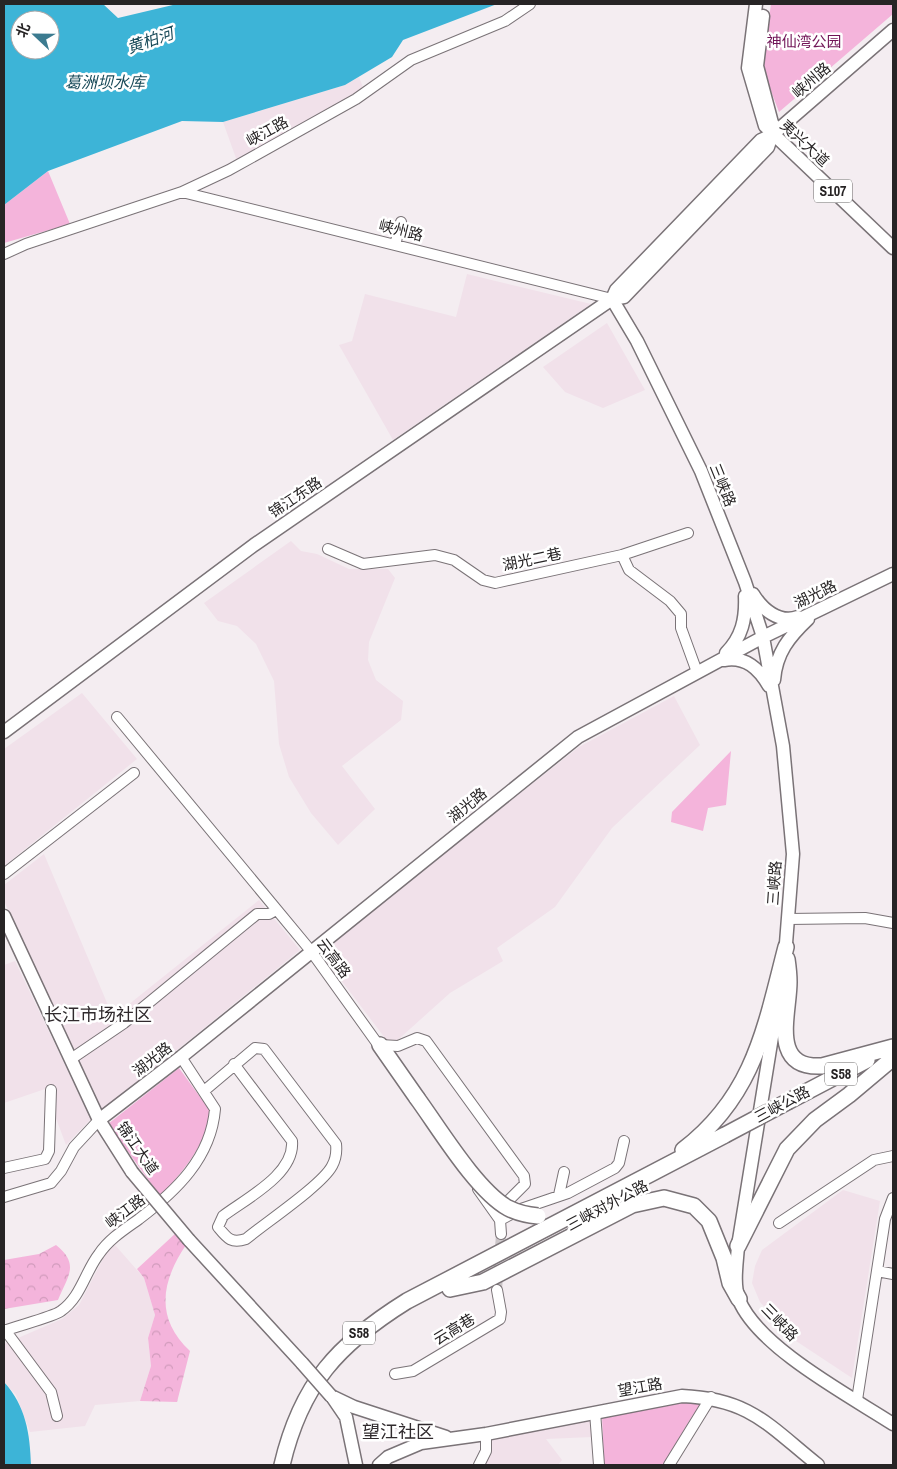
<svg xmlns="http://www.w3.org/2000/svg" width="897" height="1469" font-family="'Archivo Narrow','Noto Sans SC',sans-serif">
	<defs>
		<pattern id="forest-crowns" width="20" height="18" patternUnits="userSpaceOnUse" patternTransform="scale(1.25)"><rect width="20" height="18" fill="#f4b4db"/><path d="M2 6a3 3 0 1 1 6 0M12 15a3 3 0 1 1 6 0" fill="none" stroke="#d19bbc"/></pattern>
	</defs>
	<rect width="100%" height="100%" fill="#f4edf1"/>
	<path fill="#f1e1ea" d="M 359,77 L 364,90 L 237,161 L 223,122 L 345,85 Z
		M 467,274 L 591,304 L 393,440 L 339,345 L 352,341 L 365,294 L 456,317 Z
		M 607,323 L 645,390 L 603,408 L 565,392 L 543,367 Z
		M 291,541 L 301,551 L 317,554 L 349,569 L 388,569 L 395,578 L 369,642 L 368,660 L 376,680 L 403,701 L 401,720 L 342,766 L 375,809 L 338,845 L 311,813 L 289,777 L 279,744 L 274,681 L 256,644 L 237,626 L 218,621 L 204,603 Z
		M 82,693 L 137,759 L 4,866 L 4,749 Z
		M 674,696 L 700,745 L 612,828 L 555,907 L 497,948 L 503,961 L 450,993 L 391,1046 L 319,951 L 579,747 Z
		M 44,854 L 113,1017 L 259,900 L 300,950 L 101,1112 L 4,901 L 4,885 Z
		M 15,961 L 91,1119 L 66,1145 L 45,1089 L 4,1103 L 4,965 Z
		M 843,1190 L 880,1201 L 852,1378 L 793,1339 L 760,1302 L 752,1283 L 755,1266 L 762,1250 Z
		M 115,1245 L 144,1278 L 155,1315 L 148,1338 L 151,1366 L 140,1401 L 95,1405 L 85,1426 L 30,1432 L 16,1395 L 4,1382 L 4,1344 L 62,1319 L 79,1305 L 106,1253 Z
		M 590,1420 L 592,1437 L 546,1439 L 562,1460 L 558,1465 L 485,1465 L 490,1453 L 491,1437 Z"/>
	<path fill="#f4b4db" d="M 771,4 L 893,4 L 893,14 L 779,112 L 768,83 L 763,61 Z
		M 48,171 L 70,224 L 4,243 L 4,205 Z
		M 731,751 L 726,805 L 708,808 L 703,831 L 671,822 L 672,812 Z
		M 179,1068 L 211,1112 C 205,1146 183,1172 160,1196 L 108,1124 Z
		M 703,1398 L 705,1399 L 691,1418 L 663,1465 L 604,1465 L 602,1416 Z"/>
	<path fill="url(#forest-crowns)" d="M 177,1232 L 186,1245 C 161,1282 155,1318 190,1351 L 177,1402 L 140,1401 L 151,1366 L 148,1338 L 155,1315 L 144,1278 L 137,1269 Z
		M 56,1245 C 80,1264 68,1276 58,1300 L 4,1309 L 4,1260 L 39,1254 Z"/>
	<path fill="#3db4d7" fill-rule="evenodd" d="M 4,4 L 103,4 L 118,18 L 177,4 L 497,4 L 403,40 L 392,57 L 345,85 L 223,122 L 182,121 L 48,171 L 4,205 ZM 20,20 L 50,20 L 50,50 L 20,50 Z
		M 4,1382 C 26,1406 30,1434 31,1465 L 4,1465 Z"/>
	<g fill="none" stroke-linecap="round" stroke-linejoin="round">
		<path stroke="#cbc5c8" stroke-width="10" stroke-dasharray="10 5" stroke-linecap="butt" d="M 497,1290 L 501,1234"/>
		<g stroke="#7a7377" stroke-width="12">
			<path id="minor" d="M 182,192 L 612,299
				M 395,245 L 401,222
				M 4,254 L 26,244 L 182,192 L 229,170 L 356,99 L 411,60 L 505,21 L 530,4
				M 328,549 L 363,564 L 435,555 L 454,560 L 483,580 L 495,583 L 622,555 L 688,533
				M 622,555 L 629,570 L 670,601 L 681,614 L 681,628 L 697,672
				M 117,717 L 311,951 L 382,1050
				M 4,874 L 134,773
				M 788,919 L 865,918 L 893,923
				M 380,1045 L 398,1046 L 417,1038 L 426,1041 L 524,1176 L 525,1184 L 509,1200
				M 71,1059 L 124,1023 L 257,914 L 269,914 L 276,910
				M 204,1091 L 255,1048 L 264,1049 L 336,1144 C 337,1153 336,1159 332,1166 C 322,1185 265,1223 246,1239 C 231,1244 227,1238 218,1227 L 223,1216 C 247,1198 295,1174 292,1141 L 234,1064
				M 4,1168 L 45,1159 L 49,1151 L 51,1090
				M 478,1189 L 500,1220 L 501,1234
				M 559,1195 L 564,1172
				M 4,1197 L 51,1183 L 61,1171 L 74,1147 L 99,1120
				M 500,1220 L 521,1209 L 568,1193 L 615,1168 L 619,1163 L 624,1141
				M 779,1223 L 874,1160 L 893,1156
				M 877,1271 L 893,1274
				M 5,1330 L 51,1392 L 57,1416
				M 4,1331 C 16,1326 53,1317 61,1311 C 81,1297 85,1272 99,1254 C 109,1239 125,1229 139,1219 C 176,1191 211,1158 215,1109 L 181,1057
				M 395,1374 L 413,1371 L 500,1319 L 501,1312 L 497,1290
				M 857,1400 L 885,1219 L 893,1198
				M 595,1412 L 599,1465
				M 479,1465 L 486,1451 L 486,1434
				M 669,1465 L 711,1397"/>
		</g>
		<g stroke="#7a7377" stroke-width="15">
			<path id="major" d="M 756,4 L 748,68 L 765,126 L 893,248
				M 763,16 L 757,66 L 772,123 L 777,130
				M 612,299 L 637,341 L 701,471 L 745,582 L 763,637 L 783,746 L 793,854 L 785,956
				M 612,299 L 616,290 L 761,140 L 772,135 L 893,30
				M 753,594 C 762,609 779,624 798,617
				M 726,653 C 742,637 746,619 745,596
				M 724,660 C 746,656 759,669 769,686
				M 774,680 C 776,653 789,637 808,619
				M 4,732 L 254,545 L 612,299 L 624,297 L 768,147 L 772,135
				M 4,916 L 99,1120 L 132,1172
				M 778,1000 L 738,1246 C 737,1262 733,1284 739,1300 C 759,1348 850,1396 893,1424
				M 99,1120 L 181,1057 L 578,737 L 763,637 L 893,574
				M 189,1240 L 302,1363
				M 331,1396 L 354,1407 L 446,1437
				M 333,1398 L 346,1417 L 356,1465
				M 379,1465 L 388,1457 L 421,1443 L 486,1434 L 682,1396 C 750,1399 768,1425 818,1465"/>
		</g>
		<g stroke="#7a7377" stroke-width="18">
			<path id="highway" d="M 787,959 C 788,966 789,974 789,982 C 789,1014 769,1069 822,1066 L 893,1047
				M 380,1045 L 417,1098
				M 789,1101 L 867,1060
				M 683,1150 C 754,1096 765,1028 786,947
				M 738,1246 L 787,1149 L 815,1120 L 849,1095 L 893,1058
				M 450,1289 L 483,1282 L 632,1205 L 664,1198 L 694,1206 L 709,1221 L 724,1258 L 730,1283 L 739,1299
				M 282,1465 C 301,1384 338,1344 407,1301 L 725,1135"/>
		</g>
		<use href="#minor" stroke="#fff" stroke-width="10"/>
		<use href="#major" stroke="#fff" stroke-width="12"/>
		<use href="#highway" stroke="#fff" stroke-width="15"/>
		<g stroke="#7a7377" stroke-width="15" stroke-linecap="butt">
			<path id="major-bridge" d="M 132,1172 L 189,1240
				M 302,1363 L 331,1396"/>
		</g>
		<g stroke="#7a7377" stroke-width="18" stroke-linecap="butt">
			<path id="highway-bridge" d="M 417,1098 C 439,1128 476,1190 508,1208 C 518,1213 527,1215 538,1216
				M 725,1135 L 789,1101"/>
		</g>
		<use href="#major-bridge" stroke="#fff" stroke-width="12"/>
		<use href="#highway-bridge" stroke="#fff" stroke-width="15"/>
	</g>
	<g text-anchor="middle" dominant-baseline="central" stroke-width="5" stroke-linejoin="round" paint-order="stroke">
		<g fill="#fff" stroke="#686666" stroke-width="1">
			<rect x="814" y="179.5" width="38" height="23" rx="4"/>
			<rect x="825" y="1062.5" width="32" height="23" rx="4"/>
			<rect x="343" y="1321.5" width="32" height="23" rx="4"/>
		</g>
		<g font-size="14" font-weight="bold" fill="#272425">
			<text x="833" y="191">S107</text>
			<text x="841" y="1074">S58</text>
			<text x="359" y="1333">S58</text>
		</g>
		<g font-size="15" fill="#711457" stroke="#fff">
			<text x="804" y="41">神仙湾公园</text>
		</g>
		<g font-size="15" fill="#272425" stroke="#fff">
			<text transform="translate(811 80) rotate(-41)">峡州路</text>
			<text transform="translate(267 131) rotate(-29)">峡江路</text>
			<text transform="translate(805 143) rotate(43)">夷兴大道</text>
			<text transform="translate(401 230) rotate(14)">峡州路</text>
			<text transform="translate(723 485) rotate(68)">三峡路</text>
			<text transform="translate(295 497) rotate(-34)">锦江东路</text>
			<text transform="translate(532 559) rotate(-12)">湖光二巷</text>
			<text transform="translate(815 594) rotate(-26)">湖光路</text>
			<text transform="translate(467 805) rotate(-39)">湖光路</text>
			<text transform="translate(774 883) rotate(-86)">三峡路</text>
			<text transform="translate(334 958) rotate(53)">云高路</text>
			<text transform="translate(152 1059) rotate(-38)">湖光路</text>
			<text transform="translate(782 1104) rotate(-28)">三峡公路</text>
			<text transform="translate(138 1148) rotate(55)">锦江大道</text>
			<text transform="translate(607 1205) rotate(-28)">三峡对外公路</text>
			<text transform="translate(125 1211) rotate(-37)">峡江路</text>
			<text transform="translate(780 1322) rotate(46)">三峡路</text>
			<text transform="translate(454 1329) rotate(-31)">云高巷</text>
			<text transform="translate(640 1387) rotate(-10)">望江路</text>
		</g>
		<g font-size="16" font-style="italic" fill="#184a59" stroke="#fff">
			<text transform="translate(150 40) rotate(-19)">黄柏河</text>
			<text x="105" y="82">葛洲坝水库</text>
		</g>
		<g font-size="18" fill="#302a2d" stroke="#fff">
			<text x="98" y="1014">长江市场社区</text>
			<text x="398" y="1431">望江社区</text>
		</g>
	</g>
	<rect width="897" height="1469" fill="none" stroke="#272425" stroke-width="10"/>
	<g transform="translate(35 35) rotate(292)"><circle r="24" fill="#ffffff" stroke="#a9a7a8"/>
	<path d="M0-4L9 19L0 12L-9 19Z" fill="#3c7b90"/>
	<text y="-8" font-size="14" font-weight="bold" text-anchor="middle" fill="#272425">北</text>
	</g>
</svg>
